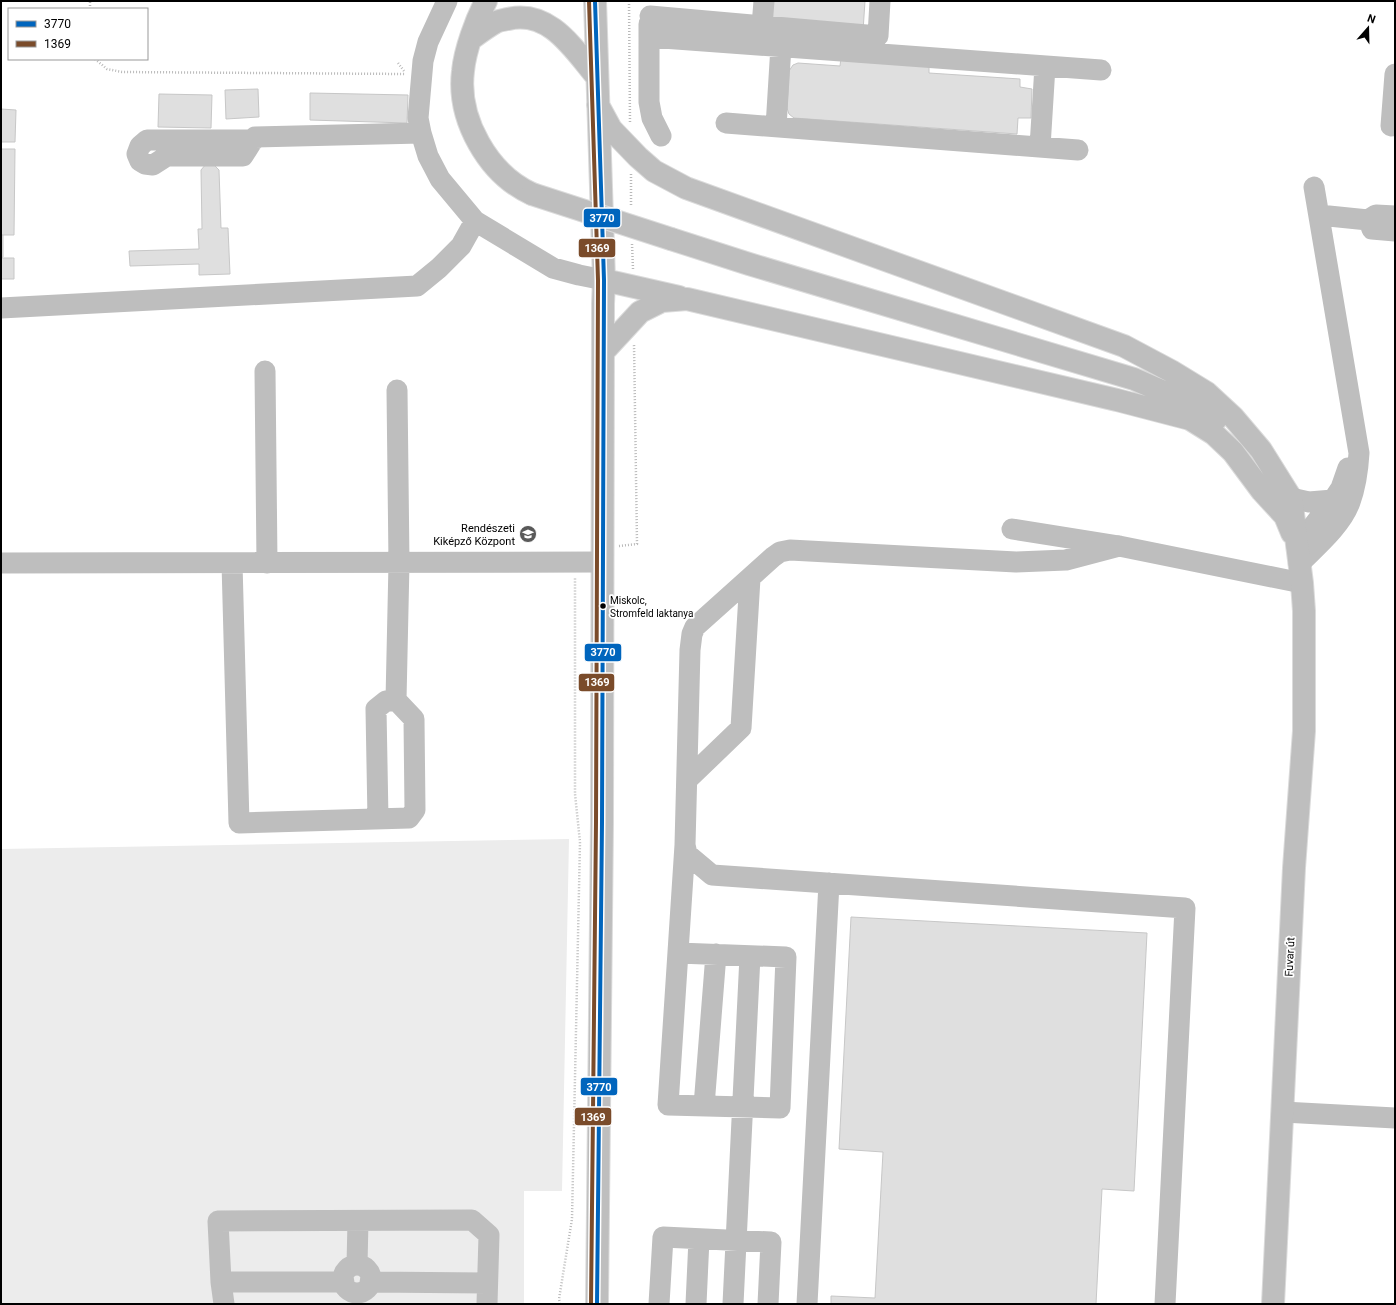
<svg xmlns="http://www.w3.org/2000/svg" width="1396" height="1305" font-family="Roboto,sans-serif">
	<rect width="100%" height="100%" fill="#fff"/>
	<path fill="#ececec" d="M 569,839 L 562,1191 L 524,1191 L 524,1304 L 1,1304 L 1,849 Z"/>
	<path fill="#dfdfdf" stroke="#c7c7c7" d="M 772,1 L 865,1 L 863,31 L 770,24 Z
		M 841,58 L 929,65 L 929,73 L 1020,79 L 1020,87 L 1032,89 L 1031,118 L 1018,118 L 1017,134 L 794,118 L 789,114 L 787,108 L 789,71 L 793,65 L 798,63 L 840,66 Z
		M 258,89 L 259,117 L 226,119 L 225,90 Z
		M 310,93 L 408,95 L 407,123 L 310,120 Z
		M 159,94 L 212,95 L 211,128 L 158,127 Z
		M 1,109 L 16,110 L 15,142 L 1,142 Z
		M 1,149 L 15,149 L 14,235 L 1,235 Z
		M 206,164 L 213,164 L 219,170 L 221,228 L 228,228 L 230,274 L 199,275 L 199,264 L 130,266 L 129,251 L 199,249 L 198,229 L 202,229 L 201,170 Z
		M 1,235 L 3,235 L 3,257 L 1,258 Z
		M 1,258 L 14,258 L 14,279 L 1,279 Z
		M 851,917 L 1147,933 L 1134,1191 L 1102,1189 L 1096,1304 L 831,1304 L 831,1296 L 875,1298 L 883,1152 L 839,1149 Z"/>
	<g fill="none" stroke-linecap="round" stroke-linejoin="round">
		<g stroke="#dbdbdb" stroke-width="24">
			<path id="major" d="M 486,1 C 476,20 465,50 463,71 C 457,119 488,174 532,194
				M 595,1 L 604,280 L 603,304 L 602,822 L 597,1304
				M 471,39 C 479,33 487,27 496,22 C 500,20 504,20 508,19 C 550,9 574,50 597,77
				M 598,105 L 611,129 L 638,157 L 654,171 L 686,188 L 1124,346 L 1171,371 L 1207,393 L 1233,417 L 1261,450 L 1291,498 L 1302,583 L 1304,611 L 1304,731 L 1294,868 L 1273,1304
				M 671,239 L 749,264 L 1134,379 L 1196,406 L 1216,419
				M 604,280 L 679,297
				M 603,352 L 640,312 L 662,301 L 687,299 L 1117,400 L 1190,419 L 1214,434 L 1233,452 L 1262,491 L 1285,516 L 1292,533"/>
		</g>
		<path stroke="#b9b9b9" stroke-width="2.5" stroke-dasharray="1 2" stroke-linecap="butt" d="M 629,1 L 630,123
			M 90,9 L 90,1
			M 95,59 L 107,69 L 122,72 L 405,74
			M 398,63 L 404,71
			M 631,174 L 631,207
			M 632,244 L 633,269
			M 619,546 L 637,544 L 634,344
			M 560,1304 L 559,1299 L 572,1219 L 580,842 L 575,794 L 575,578"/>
		<path stroke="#bebebe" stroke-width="21" d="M 447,1 L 428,42 L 423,61 L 418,118 L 421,133 L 428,156 L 440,179 L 475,221 L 553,268 L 579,275 L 604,280
			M 650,16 L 878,36 L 880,1
			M 649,24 L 649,102 L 652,118 L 661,136
			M 762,26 L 764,1
			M 649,37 L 1101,70
			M 726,123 L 1078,150
			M 1391,126 L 1395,74
			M 776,127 L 781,46
			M 254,140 L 147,140 L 140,146 L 137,154 L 140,161 L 145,164 L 153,165 L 167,156 L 243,156 L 255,137 L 421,133
			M 1040,147 L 1045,66
			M 1319,215 L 1368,220 L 1376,215 L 1395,216
			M 1369,221 L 1372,229 L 1395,231
			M 1,308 L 417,286 L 439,268 L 461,246 L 475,221
			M 265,371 L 267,563
			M 1291,498 L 1309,502 L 1333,500
			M 1012,529 L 1119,546 L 1302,583
			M 1119,546 L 1066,560 L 1016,562 L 790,550 L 780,552 L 773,557 L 695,627 L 692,634 L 690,650 L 685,845 L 687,854 L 712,875 L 1185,908 L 1165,1304
			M 1297,547 L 1333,500 L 1341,488 L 1348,468
			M 1,563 L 602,562
			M 232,563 L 239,823 L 409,818 L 415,810 L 414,719 L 396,700 L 386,701 L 376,709 L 378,819
			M 1299,564 C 1316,547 1342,525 1350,502 C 1356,486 1358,470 1359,453 L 1314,187
			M 396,700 L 399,563 L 397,390
			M 687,780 L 741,728 L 750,578
			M 678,953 L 786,957 L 780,1108 L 668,1105 L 685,845
			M 704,1106 L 716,954
			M 1283,1112 L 1395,1118
			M 357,1265 L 358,1221
			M343 1279a14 14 0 1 1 28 0a14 14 0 1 1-28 0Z
			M 221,1282 L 218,1221 L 472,1220 L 489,1235 L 487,1304
			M 370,1282 L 487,1283
			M 224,1304 L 221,1282 L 344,1282
			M 659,1304 L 663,1237 L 771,1242 L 768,1304
			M 696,1304 L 699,1239
			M 733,1304 L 750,956
			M 807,1304 L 829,883"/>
		<use href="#major" stroke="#bebebe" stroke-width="22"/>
		<g stroke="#dbdbdb" stroke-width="24" stroke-linecap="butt">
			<path id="major-bridge" d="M 532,194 L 671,239"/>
		</g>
		<use href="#major-bridge" stroke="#bebebe" stroke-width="22"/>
		<g stroke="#fff" stroke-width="7">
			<path id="bus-1" d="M 595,1 L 604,280 L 602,822 L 597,1304"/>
		</g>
		<g stroke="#fff" stroke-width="7">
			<path id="bus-2" d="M 589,1 L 598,280 L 596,822 L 591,1304"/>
		</g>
		<use href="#bus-1" stroke="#0065bd" stroke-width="4"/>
		<use href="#bus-2" stroke="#7a4b2a" stroke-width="4"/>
	</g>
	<defs>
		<g id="school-disc" transform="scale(0.9)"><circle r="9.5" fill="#595959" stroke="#fff"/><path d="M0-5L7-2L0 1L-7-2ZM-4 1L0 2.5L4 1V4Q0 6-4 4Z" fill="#fff"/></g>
	</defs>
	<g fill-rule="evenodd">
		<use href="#school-disc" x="528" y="534"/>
	</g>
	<circle fill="#000" stroke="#fff" stroke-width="1.5" cx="603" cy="606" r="3.5"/>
	<g text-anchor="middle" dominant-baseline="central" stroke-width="3.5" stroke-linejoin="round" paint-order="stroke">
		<g font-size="10" fill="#000" stroke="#fff" text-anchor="start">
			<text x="610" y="600">Miskolc,<tspan x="610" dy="13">Stromfeld laktanya</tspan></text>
		</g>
		<g font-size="11" fill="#000" stroke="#fff" text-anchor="end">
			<text x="515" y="528">Rendészeti<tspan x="515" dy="13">Kiképző Központ</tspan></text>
		</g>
		<g font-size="11" fill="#000" stroke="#fff">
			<text transform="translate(1290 957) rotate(-87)">Fuvar út</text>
		</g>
	</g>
	<g stroke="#fff" stroke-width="1.5">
		<rect x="583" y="208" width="38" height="20" rx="4" fill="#0065bd"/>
		<rect x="578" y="238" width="38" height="20" rx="4" fill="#7a4b2a"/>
		<rect x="584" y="643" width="38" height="19" rx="4" fill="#0065bd"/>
		<rect x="578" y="673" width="37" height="19" rx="4" fill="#7a4b2a"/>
		<rect x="580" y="1077" width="38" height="19" rx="4" fill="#0065bd"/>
		<rect x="574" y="1107" width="38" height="19" rx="4" fill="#7a4b2a"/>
	</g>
	<g font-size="11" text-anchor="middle" font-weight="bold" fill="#fff">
		<text x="602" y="222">3770</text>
		<text x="597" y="252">1369</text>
		<text x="603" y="656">3770</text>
		<text x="597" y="686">1369</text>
		<text x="599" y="1091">3770</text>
		<text x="593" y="1121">1369</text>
	</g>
	<rect width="1396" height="1305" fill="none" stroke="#000000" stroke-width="4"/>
	<rect x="8" y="8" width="140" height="52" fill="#ffffff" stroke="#999999"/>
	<rect x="16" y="21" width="20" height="6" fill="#0065bd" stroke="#999999"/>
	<text x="44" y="28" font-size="12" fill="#000000">3770</text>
	<rect x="16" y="41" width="20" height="6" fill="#7a4b2a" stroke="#999999"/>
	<text x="44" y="48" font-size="12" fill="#000000">1369</text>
	<g transform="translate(1368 28) rotate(20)" stroke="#ffffff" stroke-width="3" paint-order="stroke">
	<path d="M0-3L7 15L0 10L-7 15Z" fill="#000000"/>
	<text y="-6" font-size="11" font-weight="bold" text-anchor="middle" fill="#000000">N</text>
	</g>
</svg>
